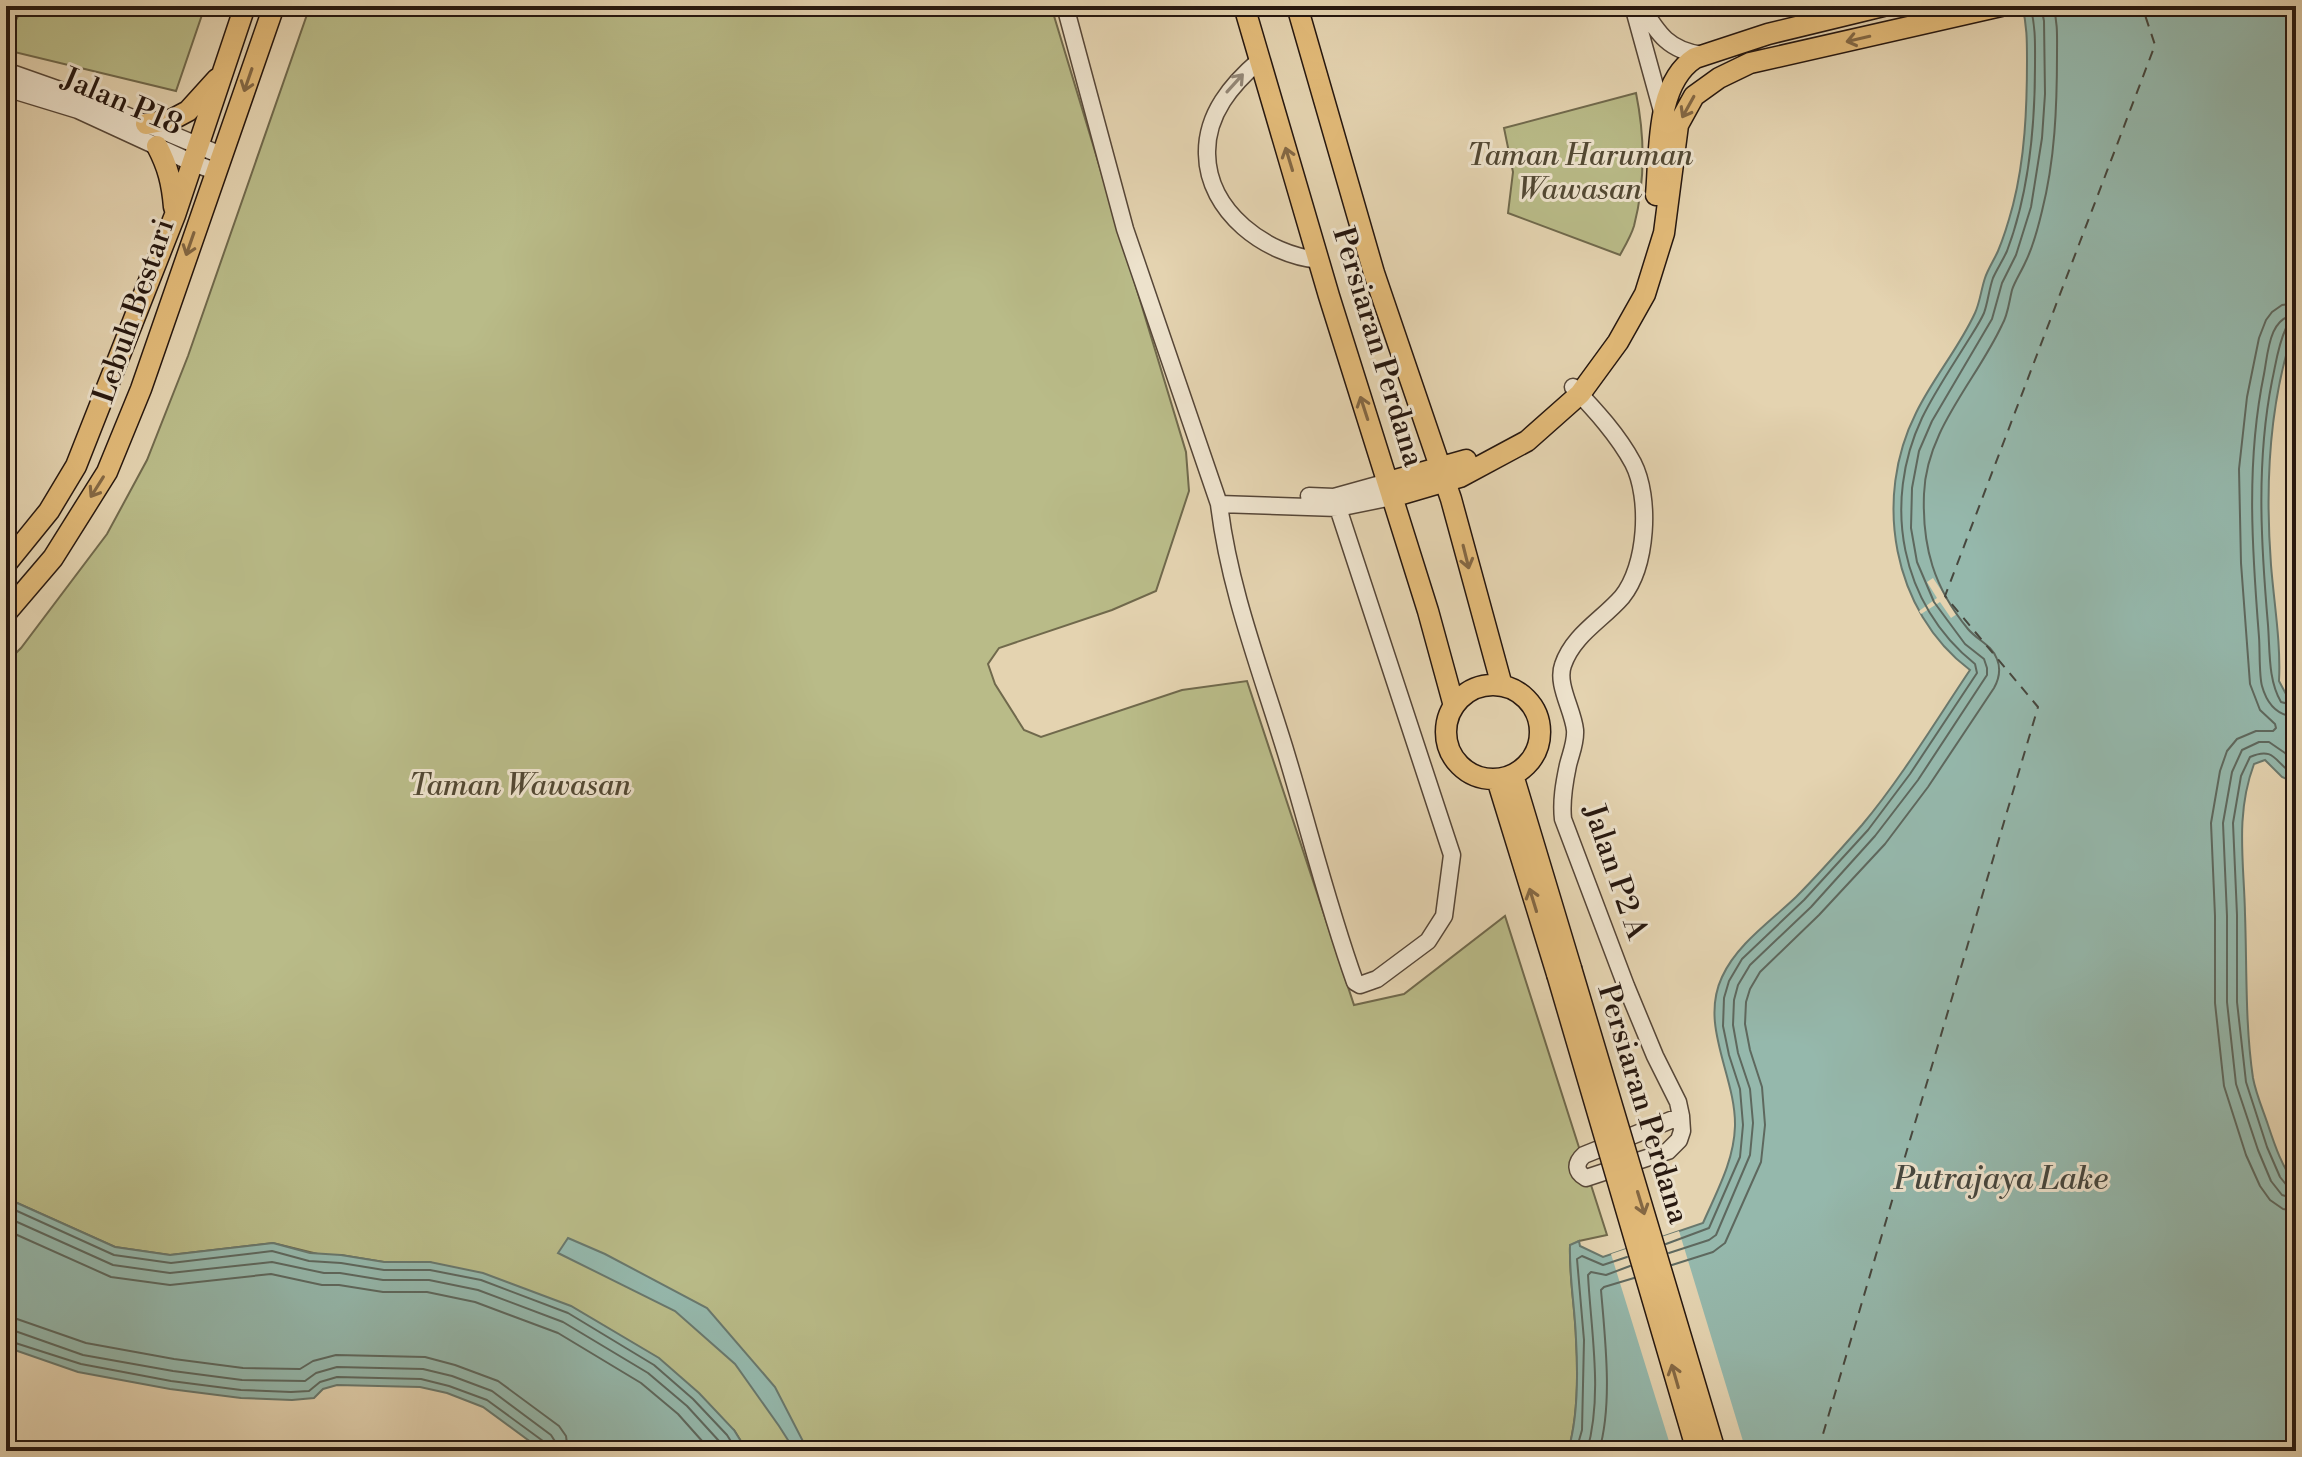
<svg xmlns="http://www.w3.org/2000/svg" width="2302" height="1457" font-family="'Libre Bodoni',serif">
	<rect width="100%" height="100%" fill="#e4d3b0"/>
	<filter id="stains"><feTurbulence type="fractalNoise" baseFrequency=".0025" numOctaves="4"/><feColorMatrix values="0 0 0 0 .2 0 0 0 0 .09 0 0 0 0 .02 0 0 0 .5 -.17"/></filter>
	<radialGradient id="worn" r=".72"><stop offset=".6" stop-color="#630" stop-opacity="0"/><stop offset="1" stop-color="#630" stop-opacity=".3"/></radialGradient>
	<path fill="#b9bb88" stroke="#70694c" stroke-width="2" d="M 23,6 L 205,6 L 176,91 L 6,50 L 6,40 Z
		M 310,6 L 1051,6 L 1186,452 L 1189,491 L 1156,591 L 1112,610 L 999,648 L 988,664 L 995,684 L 1024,730 L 1041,737 L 1182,690 L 1247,681 L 1354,1005 L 1404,994 L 1505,916 L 1607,1235 L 1579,1241 L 1570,1246 C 1569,1277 1575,1308 1576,1339 C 1578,1374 1578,1418 1568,1451 L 747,1451 L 734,1430 L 430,1262 L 384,1262 L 341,1255 L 326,1256 L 273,1243 L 170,1255 L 115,1247 L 6,1198 L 6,663 L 21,648 L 107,534 L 147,460 L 188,356 Z
		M 1636,93 C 1645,137 1645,183 1634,226 C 1631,236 1625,246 1620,255 L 1508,213 L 1513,172 L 1504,128 Z"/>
	<path fill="#95b8ac" stroke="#69786d" stroke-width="2" d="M 2022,6 L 2296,6 L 2296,323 C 2269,399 2265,485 2271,565 C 2274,603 2281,643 2279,681 L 2287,696 L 2296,699 L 2296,783 L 2282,777 L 2265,760 L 2254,764 C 2235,815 2244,862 2245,914 C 2247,969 2245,1024 2253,1078 C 2256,1094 2263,1110 2268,1125 C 2275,1146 2282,1167 2296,1185 L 2296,1451 L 1568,1451 C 1578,1418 1578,1374 1576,1339 C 1575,1307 1569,1277 1570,1245 L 1579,1241 L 1580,1246 L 1603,1257 L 1703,1223 C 1717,1191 1734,1161 1735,1126 C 1736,1076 1699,1026 1722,977 C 1737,944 1771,921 1796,897 C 1819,874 1841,849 1862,825 C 1902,777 1935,722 1970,670 C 1892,611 1873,498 1916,413 C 1933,378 1959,348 1975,313 C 1980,302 1981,290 1985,278 C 1988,269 1994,260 1998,251 C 2004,237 2009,220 2013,205 C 2025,158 2027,108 2027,60 C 2027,41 2027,24 2022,6 Z
		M 6,1198 L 115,1247 L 170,1255 L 273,1243 L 310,1253 L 341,1255 L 384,1262 L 430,1262 L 483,1273 L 571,1306 L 659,1358 L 699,1393 L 734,1430 L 747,1451 L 543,1451 L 483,1407 L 447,1393 L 420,1387 L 337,1385 L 323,1389 L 314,1398 L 292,1400 L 241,1398 L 170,1389 L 78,1372 L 6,1347 Z
		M 568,1238 L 605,1254 L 707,1308 L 775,1387 L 808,1451 L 795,1451 L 779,1426 L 735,1364 L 675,1311 L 558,1253 Z"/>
	<path fill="#e4d3b0" d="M 1933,578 L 1957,614 L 1951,618 L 1940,602 L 1921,614 L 1919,611 L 1937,598 L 1927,582 Z
		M 1679,1231 L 1746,1451 L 1672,1451 L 1611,1254 Z"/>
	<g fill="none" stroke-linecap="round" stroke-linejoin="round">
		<path stroke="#5e685e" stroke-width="2" d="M 2296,303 L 2282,305 L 2272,312 L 2266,320 L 2259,338 L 2247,397 L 2239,469 L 2241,563 L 2250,684 L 2260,710 L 2275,724 L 2276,728 L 2273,731 L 2256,731 L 2237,739 L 2227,751 L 2220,771 L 2211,823 L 2215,916 L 2215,1003 L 2224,1086 L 2246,1155 L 2260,1186 L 2270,1200 L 2283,1209 L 2296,1211
			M 2296,315 C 2269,316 2268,353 2264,374 C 2246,461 2252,549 2259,637 C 2260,650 2259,676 2262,686 C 2267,704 2278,716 2296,717
			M 2296,325 L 2286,328 C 2278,345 2276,363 2272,381 C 2256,462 2261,544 2268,625 C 2270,651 2268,680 2281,702 L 2296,706
			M 2296,764 L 2285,753 L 2269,742 L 2259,742 L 2242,750 L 2232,772 L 2223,823 L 2227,916 L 2227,1002 L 2236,1084 L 2258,1150 L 2271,1181 L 2282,1195 L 2296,1199
			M 2296,775 C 2275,766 2277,745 2250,757 L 2241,776 L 2233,823 L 2237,915 L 2237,1002 L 2246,1082 L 2267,1147 L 2280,1177 L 2288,1187 L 2296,1189
			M 6,1206 L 114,1255 L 171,1263 L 272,1251 L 309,1261 L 341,1263 L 384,1270 L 430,1270 L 481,1280 L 568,1313 L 654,1365 L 693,1399 L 727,1435 L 737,1451
			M 6,1217 L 113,1265 L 170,1273 L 272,1262 L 324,1273 L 340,1273 L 383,1280 L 429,1280 L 478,1290 L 563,1322 L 648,1373 L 687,1406 L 719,1441 L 726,1451
			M 6,1230 L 111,1277 L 170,1285 L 271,1274 L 322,1285 L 339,1285 L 383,1292 L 427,1292 L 475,1302 L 558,1333 L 641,1383 L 678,1414 L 711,1451
			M 1666,1244 L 1709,1228 L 1740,1157 L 1743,1125 L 1740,1089 L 1729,1055 L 1723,1026 L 1724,998 L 1729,981 L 1742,959 L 1804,900 L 1868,830 L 1910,774 L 1977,673 L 1975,664 C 1900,604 1882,503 1922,418 C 1935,391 1953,365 1969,339 C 1974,331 1980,322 1984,313 C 1988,302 1989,289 1993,278 C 1997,269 2003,260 2007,251 C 2029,193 2035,128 2035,66 C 2035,46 2036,26 2030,6
			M 1669,1253 L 1709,1240 L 1716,1235 L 1750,1155 L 1753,1123 L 1750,1089 L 1738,1053 L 1733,1025 L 1734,1000 L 1738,985 L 1750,965 L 1811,907 L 1875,836 L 1918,780 L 1987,675 L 1987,668 L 1984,659 L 1965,644 L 1934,602 L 1917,562 L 1911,528 L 1912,488 L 1919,451 L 1932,421 L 1992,319 L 2002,283 L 2016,255 L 2031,207 L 2042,138 L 2045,94 L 2044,21 L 2041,6
			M 1672,1265 L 1713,1252 L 1725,1243 L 1761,1162 L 1765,1125 L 1762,1087 L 1750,1050 L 1745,1024 L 1746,1002 L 1750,989 L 1760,972 L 1819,915 L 1885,844 L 1928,787 L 1994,688 C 1999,679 2001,669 1997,659 C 1992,645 1977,640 1968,629 C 1934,588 1922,547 1924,494 C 1926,430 1976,381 2002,325 C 2008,315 2009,302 2012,290 C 2015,281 2021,272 2025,263 C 2033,247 2038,228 2042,211 C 2055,160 2057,106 2057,54 C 2057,38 2058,22 2053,6
			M 6,1318 L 17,1319 L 86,1343 L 174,1359 L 243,1368 L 300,1369 L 313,1361 L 336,1355 L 425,1357 L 455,1365 L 498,1381 L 559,1426 L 566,1436 L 568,1451
			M 6,1330 L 15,1331 L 83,1355 L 173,1371 L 242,1380 L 305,1381 L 316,1373 L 337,1367 L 423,1369 L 452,1376 L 492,1391 L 551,1435 L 556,1443 L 556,1451
			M 6,1340 L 81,1364 L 171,1381 L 241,1390 L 291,1392 L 309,1391 L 320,1382 L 337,1377 L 421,1379 L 449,1386 L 487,1400 L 543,1441 L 546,1451
			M 1576,1451 L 1582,1430 L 1584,1340 L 1577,1259 L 1582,1256 L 1603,1265 L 1627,1257
			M 1587,1451 C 1603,1395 1591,1332 1588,1275 L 1591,1272 L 1606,1275 L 1630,1266
			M 1599,1451 C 1613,1404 1605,1338 1601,1290 L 1604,1287 L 1634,1278"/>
		<path stroke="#47473e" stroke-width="2" stroke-dasharray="10 8" stroke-linecap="butt" d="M 1818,1451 L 2038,707 L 1945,596 L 2155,45 L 2142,6
			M 1903,1451 L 1908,1448 L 1942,1451"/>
		<g stroke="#564637" stroke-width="19">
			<path id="minor" d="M 1065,6 L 1125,229 L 1219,504 C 1229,589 1261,671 1286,753 C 1309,829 1328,907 1355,982 L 1360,985 L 1377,979 L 1428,941 L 1444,916 L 1452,855 L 1338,508
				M 1633,6 L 1663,115
				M 1641,6 C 1658,34 1669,51 1703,55
				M 6,7 L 6,6
				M 1260,60 C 1232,84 1206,114 1207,154 C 1208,212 1266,255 1319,260
				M 6,71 L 94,102 L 221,155
				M 6,88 L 78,110 L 193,163 L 215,171
				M 1573,387 C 1595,410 1618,435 1633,463 C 1651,498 1647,566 1622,597 C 1602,620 1573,635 1563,665 C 1556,684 1573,710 1575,730 C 1576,742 1571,753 1568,765 C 1564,784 1561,801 1563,819 L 1626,986 L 1655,1056 L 1678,1102 L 1681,1116 L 1682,1131 L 1679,1140 L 1668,1151 L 1586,1178 C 1575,1172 1575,1163 1584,1155 L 1681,1116
				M 1309,496 L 1334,497 L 1388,482
				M 1219,504 L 1338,508 L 1392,497"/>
		</g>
		<g stroke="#26170f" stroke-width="23">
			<path id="major" d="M 1244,6 L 1329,296 L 1428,611 L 1454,706
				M 1297,6 L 1374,273 L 1451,499 L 1502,686
				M 146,124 L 173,119 L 188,111 L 217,79
				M 157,146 C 168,167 172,183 174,207
				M 1656,195 C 1660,153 1655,84 1695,58 L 1768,34 L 1883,6
				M 1388,482 L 1466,460
				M 1392,497 L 1460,477 L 1527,441 L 1580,394 L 1618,342 L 1645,294 L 1664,233 L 1678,125 L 1694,96 L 1719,78 L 1750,63 L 2001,6
				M 6,564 L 49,511 L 76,466 L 175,215 L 245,6
				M 6,613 L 53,558 L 107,472 L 141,389 L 274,6
				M1446 732a47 47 0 1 1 94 0a47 47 0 1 1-94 0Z
				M 1513,775 L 1571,968
				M 1497,779 L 1557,974"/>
		</g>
		<use href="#minor" stroke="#ede2cc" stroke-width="16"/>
		<use href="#major" stroke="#e2ba78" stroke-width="20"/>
		<g stroke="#26170f" stroke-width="23" stroke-linecap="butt">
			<path id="major-bridge" d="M 1571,968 L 1715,1451
				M 1557,974 L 1697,1451"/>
		</g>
		<use href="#major-bridge" stroke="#e2ba78" stroke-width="20"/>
	</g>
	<defs><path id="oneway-shaft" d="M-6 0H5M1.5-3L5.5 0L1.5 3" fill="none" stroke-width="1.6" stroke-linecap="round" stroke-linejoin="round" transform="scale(2)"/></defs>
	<g stroke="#846844">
		<use href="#oneway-shaft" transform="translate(1858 39) rotate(167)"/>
		<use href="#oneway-shaft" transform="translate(248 80) rotate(109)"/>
		<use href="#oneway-shaft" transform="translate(1688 107) rotate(119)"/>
		<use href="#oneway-shaft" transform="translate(1289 159) rotate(-107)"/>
		<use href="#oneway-shaft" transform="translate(190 244) rotate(109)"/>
		<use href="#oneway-shaft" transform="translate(1364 408) rotate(-108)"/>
		<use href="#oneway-shaft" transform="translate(97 487) rotate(122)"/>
		<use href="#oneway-shaft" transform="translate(1466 557) rotate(76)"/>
		<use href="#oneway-shaft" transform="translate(1533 900) rotate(-107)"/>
		<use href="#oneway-shaft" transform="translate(1641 1203) rotate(73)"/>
		<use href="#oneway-shaft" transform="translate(1675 1376) rotate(-106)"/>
	</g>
	<use stroke="#938777" href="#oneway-shaft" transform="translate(1235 83) rotate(-48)"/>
	<g text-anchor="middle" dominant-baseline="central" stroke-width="6" stroke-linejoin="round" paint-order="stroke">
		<g font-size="30" fill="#26170f" stroke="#ede2cc">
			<text transform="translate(122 102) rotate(23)">Jalan P18</text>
			<text transform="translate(134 311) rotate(-71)">Lebuh Bestari</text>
			<text transform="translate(1378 347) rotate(73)">Persiaran Perdana</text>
			<text transform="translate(1615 872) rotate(71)">Jalan P2 A</text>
			<text transform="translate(1643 1104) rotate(73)">Persiaran Perdana</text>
		</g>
		<g font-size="30" font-style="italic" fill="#524833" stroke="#ede2cc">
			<text x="1580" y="156">Taman Haruman<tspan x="1580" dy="34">Wawasan</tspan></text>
			<text x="520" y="786">Taman Wawasan</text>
		</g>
		<g font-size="32" font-style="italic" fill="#47473e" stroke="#ede2cc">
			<text x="2001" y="1179">Putrajaya Lake</text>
		</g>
	</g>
	<rect width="2302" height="1457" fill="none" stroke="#e4d3b0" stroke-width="32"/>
	<rect x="8" y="8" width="2286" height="1441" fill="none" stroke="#26170f" stroke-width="4"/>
	<rect x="16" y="16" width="2270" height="1425" fill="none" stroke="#26170f" stroke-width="2"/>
	<rect width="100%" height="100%" filter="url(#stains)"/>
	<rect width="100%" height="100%" fill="url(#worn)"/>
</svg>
